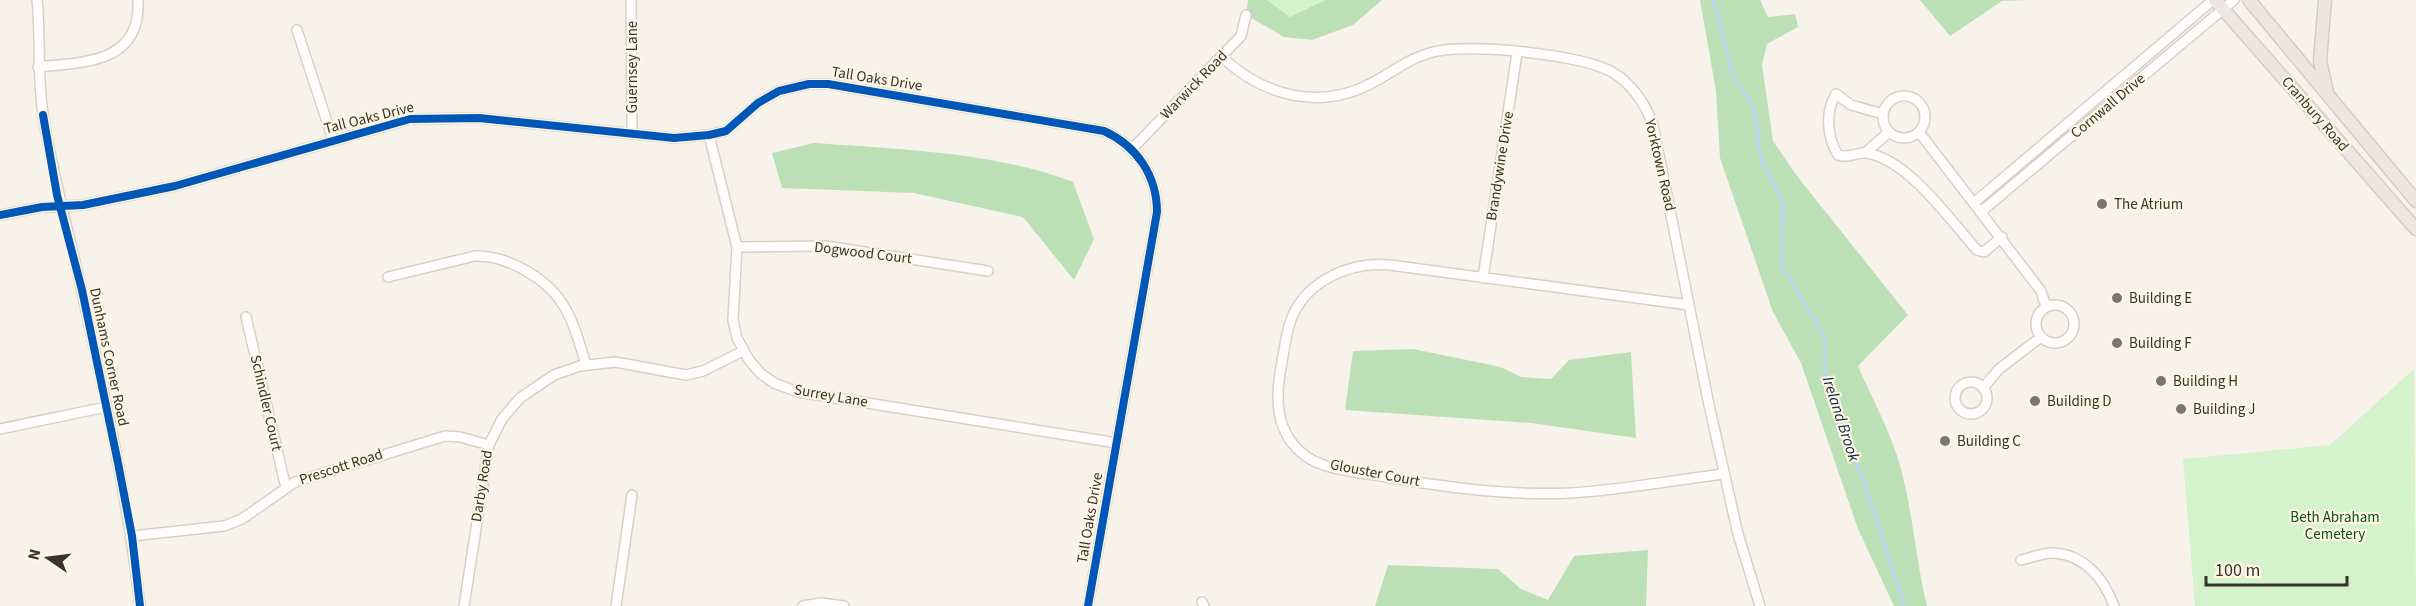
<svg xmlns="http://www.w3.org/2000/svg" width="2416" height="606" font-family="'Source Sans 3',sans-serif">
	<rect width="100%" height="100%" fill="#f8f3ea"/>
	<path fill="#d4f2cc" d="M 1267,0 L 1325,0 L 1290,17 Z
		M 2414,369 L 2416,606 L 2195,606 L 2183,459 L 2330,445 Z"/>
	<path fill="#bce0b5" d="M 1248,0 L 1267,0 L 1290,17 L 1325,0 L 1382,0 L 1353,25 L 1312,40 L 1284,37 L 1246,15 Z
		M 1700,0 L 1760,0 L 1768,17 L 1795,14 L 1798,27 L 1767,44 L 1762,65 L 1773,141 L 1797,176 L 1908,315 L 1858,366 C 1872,399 1892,434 1901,469 C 1913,514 1916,561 1927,606 L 1894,606 L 1858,529 L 1801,363 L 1773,312 L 1720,158 L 1716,91 Z
		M 1920,0 L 2027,0 L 2002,1 L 1950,36 Z
		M 814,143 C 897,149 995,152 1073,182 L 1094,239 L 1074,280 L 1023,217 L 914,193 L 782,188 L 772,153 Z
		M 1413,349 L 1501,367 L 1521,377 L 1551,379 L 1569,360 L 1631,352 L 1636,438 L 1531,423 L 1345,410 L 1353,351 Z
		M 1648,550 L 1646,606 L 1375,606 L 1388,565 L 1498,569 L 1521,589 L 1548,600 L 1574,556 Z"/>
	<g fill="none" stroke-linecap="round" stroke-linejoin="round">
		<path stroke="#bad5ef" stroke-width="3" d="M 1712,0 L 1719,17 L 1732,75 L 1754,108 L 1761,159 L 1783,203 L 1782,266 L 1825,337 L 1825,375 L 1875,515 L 1904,606"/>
		<g stroke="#d5d1c9" stroke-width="12">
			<path id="minor" d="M 37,0 C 41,38 37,76 43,114 C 52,174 69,232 82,292 C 105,396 128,500 140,606
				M 631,0 L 632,133
				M 297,30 L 333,140
				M 1222,57 C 1263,96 1320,111 1372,83 C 1393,72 1409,58 1433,52 C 1468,43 1581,54 1612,72 C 1632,84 1645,103 1653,125 L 1709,405 L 1738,534 L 1760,606
				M 38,67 C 86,62 141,63 138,0
				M1883 117a21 21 0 1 1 42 0a21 21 0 1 1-42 0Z
				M 1883,114 L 1851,105 L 1836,94 C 1825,111 1827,138 1838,155 C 1848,159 1856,152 1866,153 C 1908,159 1950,220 1977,250 L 1984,252 L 2002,237
				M 1919,132 L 2041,291 L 2046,307
				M 709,135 L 737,247 L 733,320 L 737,338 L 749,360 L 760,373 L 774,383 L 798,392 L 1117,443
				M 1132,149 L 1241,36 L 1246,15
				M 1865,153 L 1889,132
				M 1975,202 L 2213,0
				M 1982,211 L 2234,0
				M 0,215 L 42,207 L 83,205 L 175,186 L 410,119 L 479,118 L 674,138 L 709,135 L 726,131 L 758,103 L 779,91 L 809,84 L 828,84 L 1104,131 C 1137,146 1157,176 1157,212 L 1088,606
				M 737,247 L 826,246 L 988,271
				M 388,277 L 475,256 C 507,255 549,279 565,308 C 575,325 580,345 586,365
				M 1483,278 L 1517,53
				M2036 324a19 19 0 1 1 38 0a19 19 0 1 1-38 0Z
				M 1689,305 L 1390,265 C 1348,261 1301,283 1289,326 C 1286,337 1284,350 1282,362 C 1275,396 1274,434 1307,457 C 1326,470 1358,472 1381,476 C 1443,487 1508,496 1571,493 C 1622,490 1674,480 1724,474
				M 246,317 L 286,488
				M1955 398a16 16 0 1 1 32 0a16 16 0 1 1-32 0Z
				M 1983,388 L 1999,369 L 2041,337
				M 0,429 L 106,407
				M 132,536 L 224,526 L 242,519 L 295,482 L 445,436 L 460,437 L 489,445
				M 2021,560 C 2031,558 2044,552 2054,553 C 2085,555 2104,579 2114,606
				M 1202,602 L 1204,606
				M 464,606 L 489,445 L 502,419 L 520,398 L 554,375 L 580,366 L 615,362 L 686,375 L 703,371 L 743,351
				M 616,606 L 632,495
				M 803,606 L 821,603 L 844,606"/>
		</g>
		<g stroke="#d1ceca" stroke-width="15">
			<path id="major" d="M 2215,0 L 2416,229
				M 2249,0 L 2416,201
				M 2325,0 L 2320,61 L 2327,92"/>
		</g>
		<use href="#minor" stroke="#fefdfc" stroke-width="9"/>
		<use href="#major" stroke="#ece5e2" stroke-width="12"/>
		<g stroke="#fef5e4" stroke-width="11">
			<path id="cycleway" d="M 43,115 L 57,195 L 82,290 L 118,463 L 132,536 L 140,606
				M 0,215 L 42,207 L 83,205 L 175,186 L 410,119 L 479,118 L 674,138 L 709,135 L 726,131 L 758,103 L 779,91 L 809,84 L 828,84 L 1104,131 C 1137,146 1157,176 1157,212 L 1088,606"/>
		</g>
		<use href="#cycleway" stroke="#0057b8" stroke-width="8"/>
	</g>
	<g fill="#7b776e" stroke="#fef5e4" stroke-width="2">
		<circle cx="2102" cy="204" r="6"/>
		<circle cx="2117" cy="298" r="6"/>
		<circle cx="2117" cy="343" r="6"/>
		<circle cx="2161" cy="381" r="6"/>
		<circle cx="2035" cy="401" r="6"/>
		<circle cx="2181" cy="409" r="6"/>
		<circle cx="1945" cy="441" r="6"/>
	</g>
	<g text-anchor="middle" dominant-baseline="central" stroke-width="4.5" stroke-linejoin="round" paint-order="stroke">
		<g font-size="15" fill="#38342c" stroke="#fef5e4">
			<text transform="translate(632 67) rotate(-90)">Guernsey Lane</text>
			<text transform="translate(877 79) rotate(9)">Tall Oaks Drive</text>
			<text transform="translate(1194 85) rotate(-46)">Warwick Road</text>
			<text transform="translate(2108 106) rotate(-40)">Cornwall Drive</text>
			<text transform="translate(2315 114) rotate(49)">Cranbury Road</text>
			<text transform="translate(369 118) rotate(-14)">Tall Oaks Drive</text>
			<text transform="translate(1660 165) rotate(77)">Yorktown Road</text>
			<text transform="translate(1500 166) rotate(-81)">Brandywine Drive</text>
			<text transform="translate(863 253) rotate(7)">Dogwood Court</text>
			<text transform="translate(109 357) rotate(78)">Dunhams Corner Road</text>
			<text transform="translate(831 396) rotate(10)">Surrey Lane</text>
			<text transform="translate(266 403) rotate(77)">Schindler Court</text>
			<text transform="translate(341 467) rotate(-18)">Prescott Road</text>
			<text transform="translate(1375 473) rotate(11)">Glouster Court</text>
			<text transform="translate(482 486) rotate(-81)">Darby Road</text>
			<text transform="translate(1090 518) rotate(-80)">Tall Oaks Drive</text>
		</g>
		<g font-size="15" fill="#38342c" stroke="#fef5e4" text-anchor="start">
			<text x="2114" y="204">The Atrium</text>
			<text x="2129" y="298">Building E</text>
			<text x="2129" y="343">Building F</text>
			<text x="2173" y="381">Building H</text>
			<text x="2047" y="401">Building D</text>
			<text x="2193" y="409">Building J</text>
			<text x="1957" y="441">Building C</text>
		</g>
		<g font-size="15" fill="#07540e" stroke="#fef5e4">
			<text x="2335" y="517">Beth Abraham<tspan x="2335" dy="17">Cemetery</tspan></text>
		</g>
		<g font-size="16" font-style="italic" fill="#0e2b46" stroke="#fef5e4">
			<text transform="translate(1841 419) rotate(72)">Ireland Brook</text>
		</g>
	</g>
	<g transform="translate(48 558) rotate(284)" stroke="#fef5e4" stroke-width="4.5" paint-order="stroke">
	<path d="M0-4.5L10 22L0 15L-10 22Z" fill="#38342c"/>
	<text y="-9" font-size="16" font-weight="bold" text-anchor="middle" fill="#38342c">N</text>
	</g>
	<path d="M2206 576v9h141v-9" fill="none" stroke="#38342c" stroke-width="3"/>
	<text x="2215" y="576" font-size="18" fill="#38342c" stroke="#fef5e4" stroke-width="4.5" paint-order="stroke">100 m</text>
</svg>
